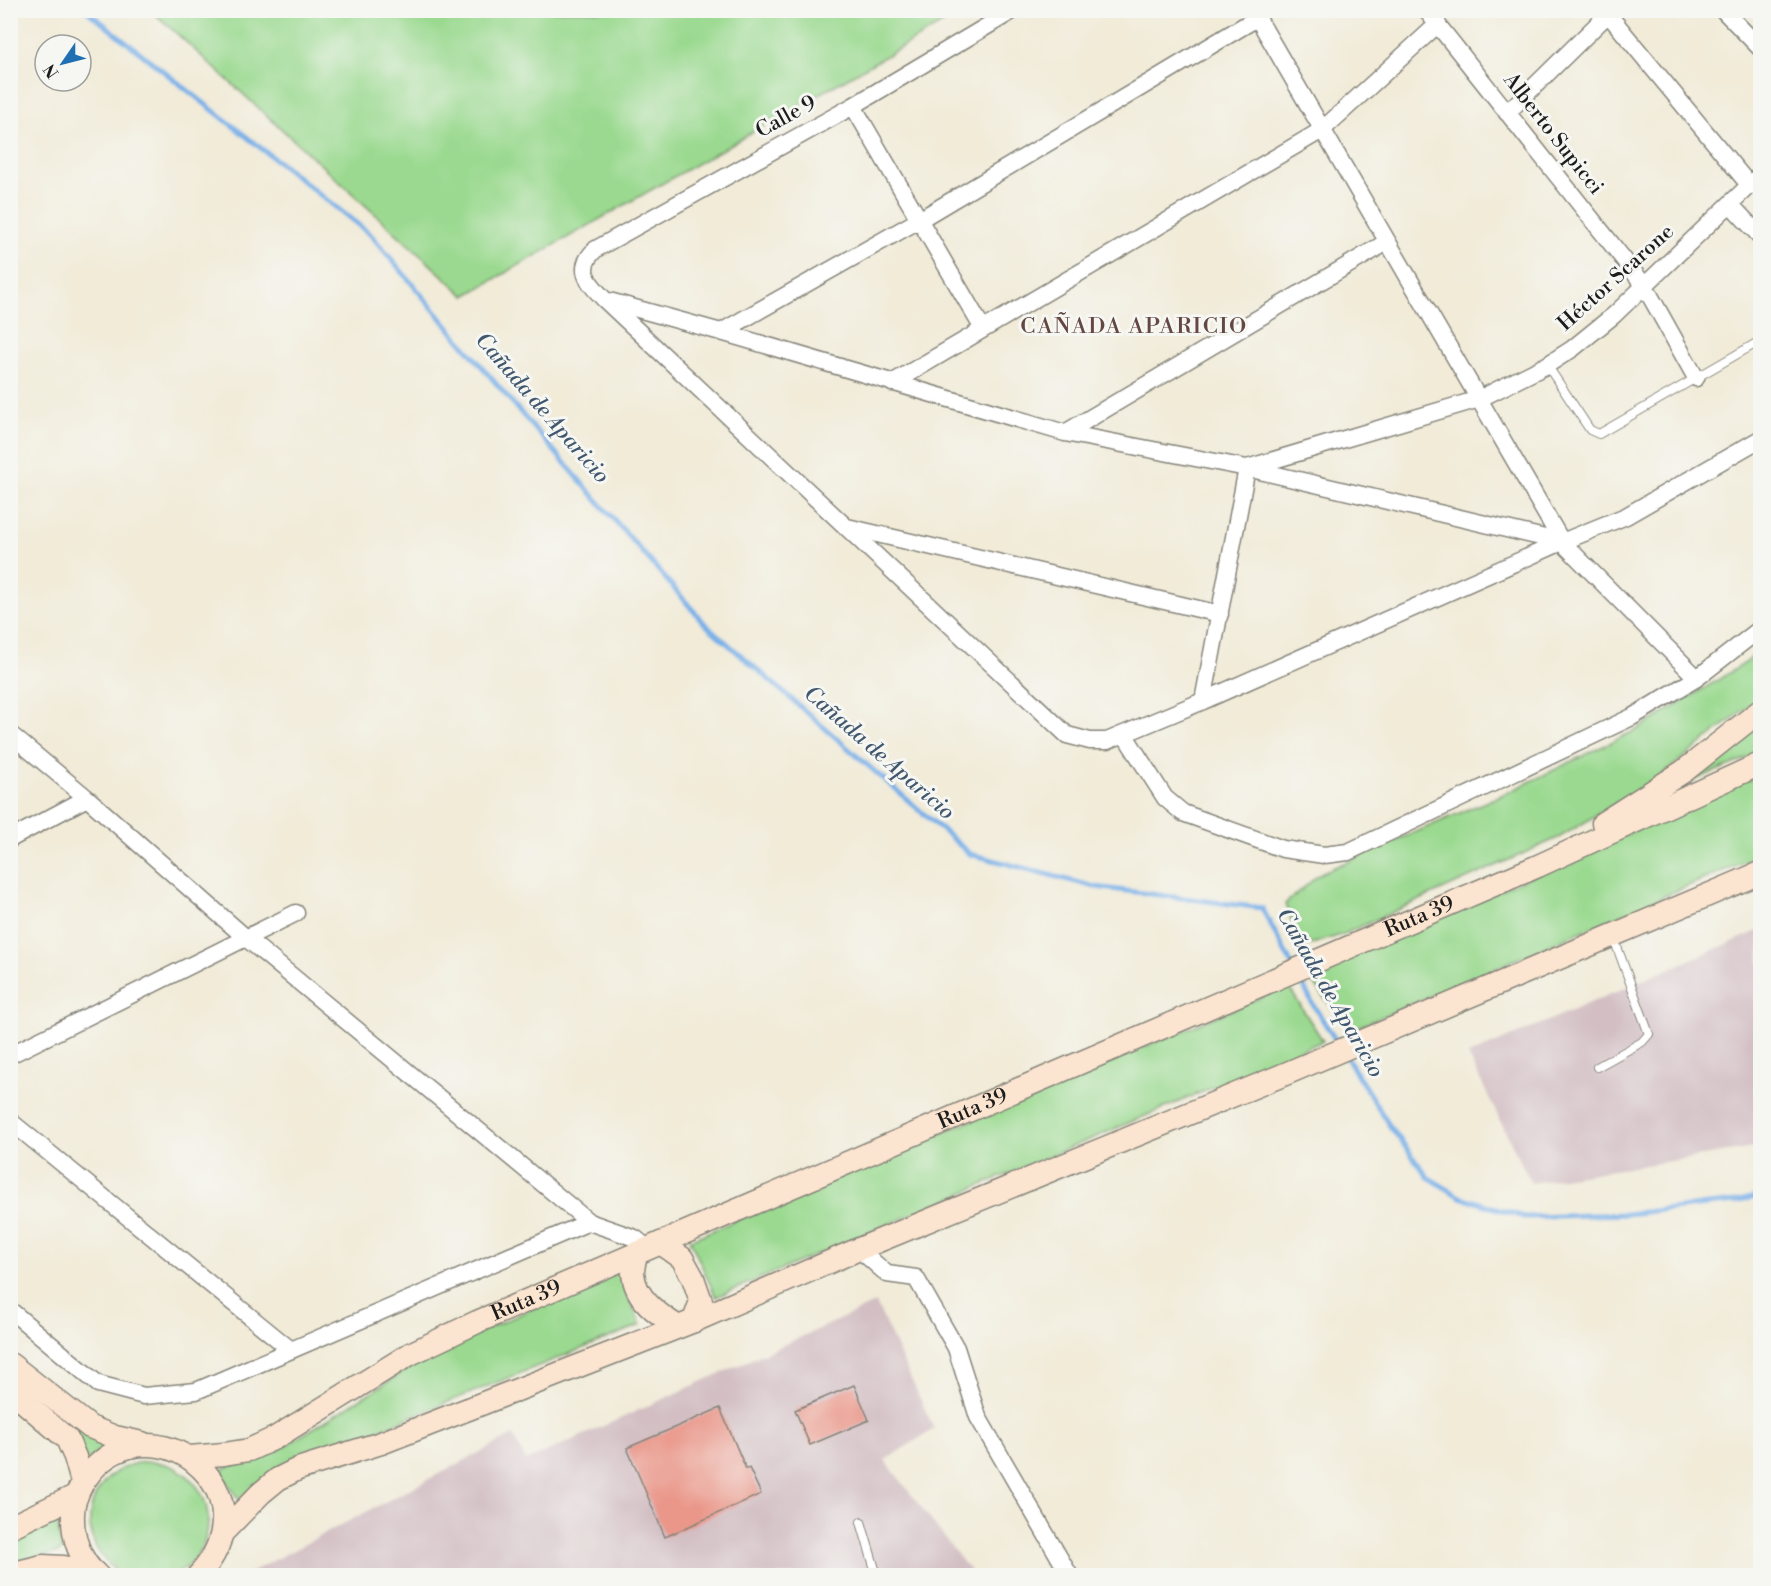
<svg xmlns="http://www.w3.org/2000/svg" width="1771" height="1586" font-family="'Libre Bodoni',serif">
	<rect width="100%" height="100%" fill="#f6f6f2"/>
	<filter id="ink" filterUnits="userSpaceOnUse"><feTurbulence type="fractalNoise" baseFrequency=".0167" numOctaves="2"/><feDisplacementMap in="SourceGraphic" scale="12" xChannelSelector="R" yChannelSelector="G"/><feConvolveMatrix kernelMatrix="1 2 1 2 8 2 1 2 1" color-interpolation-filters="sRGB"/></filter>
	<filter id="wash" filterUnits="userSpaceOnUse"><feTurbulence type="fractalNoise" baseFrequency=".008" numOctaves="4" result="noise"/><feDisplacementMap in="SourceGraphic" scale="24" xChannelSelector="R" yChannelSelector="G"/><feGaussianBlur stdDeviation="1.35" result="paint"/><feColorMatrix in="noise" values="0 0 0 0 0 0 0 0 0 0 0 0 0 0 0 0 0 1.4 0 .05"/><feComposite in="paint" operator="in"/></filter>
	<g filter="url(#wash)">
		<rect width="100%" height="100%" fill="#f1ebd8"/>
		<path fill="#d2bec3" d="M 1760,930 L 1760,1147 L 1531,1183 L 1468,1055 Z
			M 876,1303 L 934,1429 L 885,1460 L 973,1575 L 244,1576 L 513,1435 L 526,1461 Z"/>
		<path fill="#9ad98f" stroke="#5b7a56" stroke-width="1.5" d="M 152,11 L 965,11 L 465,296 Z
			M 1760,649 L 1760,697 L 1654,781 L 1560,837 L 1344,934 L 1302,947 L 1285,904 L 1321,873 L 1513,790 L 1640,728 L 1747,662 Z
			M 1760,722 L 1760,753 L 1694,780 Z
			M 1760,775 L 1760,855 L 1349,1031 L 1308,975 Z
			M 1288,986 L 1323,1041 L 716,1297 L 690,1240 Z
			M 617,1271 L 641,1325 L 330,1449 L 283,1465 L 238,1499 L 220,1470 L 277,1451 L 416,1364 L 480,1332 Z
			M 60,1417 L 111,1445 L 96,1453 L 87,1463 L 73,1431 Z
			M90 1521a59 59 0 1 1 118 0a59 59 0 1 1-118 0Z
			M 54,1518 L 57,1521 L 62,1549 L 60,1552 L 11,1562 L 11,1538 Z"/>
		<g fill="none" stroke-linecap="round" stroke-linejoin="round">
			<path stroke="#79b0e8" stroke-width="5" d="M 86,10 L 371,235 L 515,406 L 706,625 L 970,854 L 1095,887 L 1262,908 L 1293,967
				M 1298,975 L 1312,1003 L 1338,1044
				M 1345,1055 L 1389,1125 L 1428,1177 L 1460,1197 L 1524,1217 L 1626,1214 L 1735,1202 L 1760,1196"/>
		</g>
		<g id="blocks">
			<path fill="#ea978a" d="M 854,1385 L 869,1420 L 810,1445 L 795,1410 Z
				M 720,1408 L 746,1469 L 749,1468 L 761,1494 L 665,1537 L 627,1448 Z"/>
		</g>
	</g>
	<g filter="url(#ink)">
		<use href="#blocks" fill-opacity="0" stroke="#86847a" stroke-width="1.5"/>
		<g fill="none" stroke-linecap="round" stroke-linejoin="round">
			<g stroke="#86847a" stroke-width="10">
				<path id="service" d="M 1547,365 L 1590,430 L 1599,434 L 1760,341
					M 1597,1067 L 1642,1042 L 1649,1034 L 1613,936
					M 861,1522 L 877,1576"/>
			</g>
			<g stroke="#86847a" stroke-width="19">
				<path id="minor" d="M 1014,10 L 853,106 L 596,249 C 574,269 589,283 605,300 L 1067,735 L 1090,741 L 1107,741 L 1203,701 L 1562,542 L 1626,516 L 1760,439
					M 1253,10 L 1562,542 L 1697,678
					M 1426,10 L 1644,285 L 1696,378
					M 1723,10 L 1760,48
					M 1608,14 L 1750,186
					M 853,106 L 983,329
					M 1507,113 L 1612,10
					M 1731,205 L 1760,236
					M 609,301 L 721,332 L 1065,433 L 1247,468 L 1562,542
					M 721,332 L 919,220 L 1257,18
					M 892,383 L 1322,130 L 1438,24
					M 1065,433 L 1387,242
					M 847,527 L 1220,614
					M 1203,701 L 1247,468 L 1479,399 L 1547,365 L 1572,349 L 1614,315 L 1760,175
					M 10,734 L 87,798 L 246,938 L 589,1222
					M 1124,734 L 1165,798 L 1183,813 L 1283,849 L 1324,855 L 1348,852 L 1632,717 L 1697,678 L 1760,629
					M 10,839 L 87,798
					M 10,1055 L 296,913
					M 10,1121 L 291,1350
					M 859,1249 L 887,1274 L 916,1278 L 956,1348 L 978,1417 L 1070,1576
					M 10,1310 L 98,1384 L 144,1396 L 196,1391 L 589,1222 L 635,1238 L 647,1248"/>
			</g>
			<g stroke="#86847a" stroke-width="25">
				<g id="secondary">
					<path d="M 1603,823 L 1684,771 L 1760,711"/>
					<path d="M 661,1243 L 682,1258 L 693,1278 L 701,1301 L 694,1321"/>
					<path d="M 636,1253 C 635,1259 633,1267 633,1273 C 635,1299 658,1314 678,1327"/>
					<path d="M 10,1364 L 90,1427 L 115,1437 L 142,1443"/>
					<path d="M 10,1390 L 67,1439 L 75,1457 L 82,1482"/>
					<path id="s1" d="M 190,1457 L 224,1454 L 249,1450 L 275,1438 L 410,1354 L 477,1322 L 1538,866 L 1760,764"/>
					<path d="M 10,1527 L 77,1495"/>
					<path d="M 223,1532 L 261,1493 L 278,1479 L 298,1469 L 381,1443 L 694,1321 L 859,1249 L 1278,1077 L 1760,873"/>
					<path d="M 10,1574 L 43,1566 L 64,1567 L 94,1572"/>
					<path d="M 98,1576 C 80,1562 72,1536 73,1514 C 73,1499 81,1484 90,1473 C 153,1397 276,1491 198,1576"/>
				</g>
			</g>
			<use href="#service" stroke="#fff" stroke-width="8"/>
			<use href="#minor" stroke="#fff" stroke-width="16"/>
			<use href="#secondary" stroke="#fce5d0" stroke-width="22"/>
		</g>
	</g>
	<g text-anchor="middle" dominant-baseline="central" stroke-width="6" stroke-linejoin="round" paint-order="stroke">
		<g font-size="21" fill="#1c1c1c" stroke="#f6f6f2">
			<text transform="translate(786 117) rotate(-29)">Calle 9</text>
			<text transform="translate(1553 134) rotate(52)">Alberto Supicci</text>
			<text transform="translate(1616 278) rotate(-42)">Héctor Scarone</text>
			<text stroke="none"><textPath href="#s1" startOffset="1347">Ruta 39</textPath></text>
			<text stroke="none"><textPath href="#s1" startOffset="861">Ruta 39</textPath></text>
			<text stroke="none"><textPath href="#s1" startOffset="375">Ruta 39</textPath></text>
		</g>
		<g font-size="22" letter-spacing="1.5" fill="#644742" stroke="#f6f6f2">
			<text x="1134" y="326">CAÑADA APARICIO</text>
		</g>
		<g font-size="22" font-style="italic" fill="#41576e" stroke="#f6f6f2">
			<text transform="translate(542 408) rotate(49)">Cañada de Aparicio</text>
			<text transform="translate(879 753) rotate(41)">Cañada de Aparicio</text>
			<text transform="translate(1330 993) rotate(60)">Cañada de Aparicio</text>
		</g>
	</g>
	<rect width="1771" height="1586" fill="none" stroke="#f6f6f2" stroke-width="36"/>
	<g transform="translate(63 63) rotate(235)"><circle r="28" fill="#f6f6f2" stroke="#9f9f9c" stroke-width="1.5"/>
	<path d="M0-4.5L10 22L0 15L-10 22Z" fill="#1f6fb2"/>
	<text y="-9" font-size="16" font-weight="bold" text-anchor="middle" fill="#1c1c1c">N</text>
	</g>
</svg>
